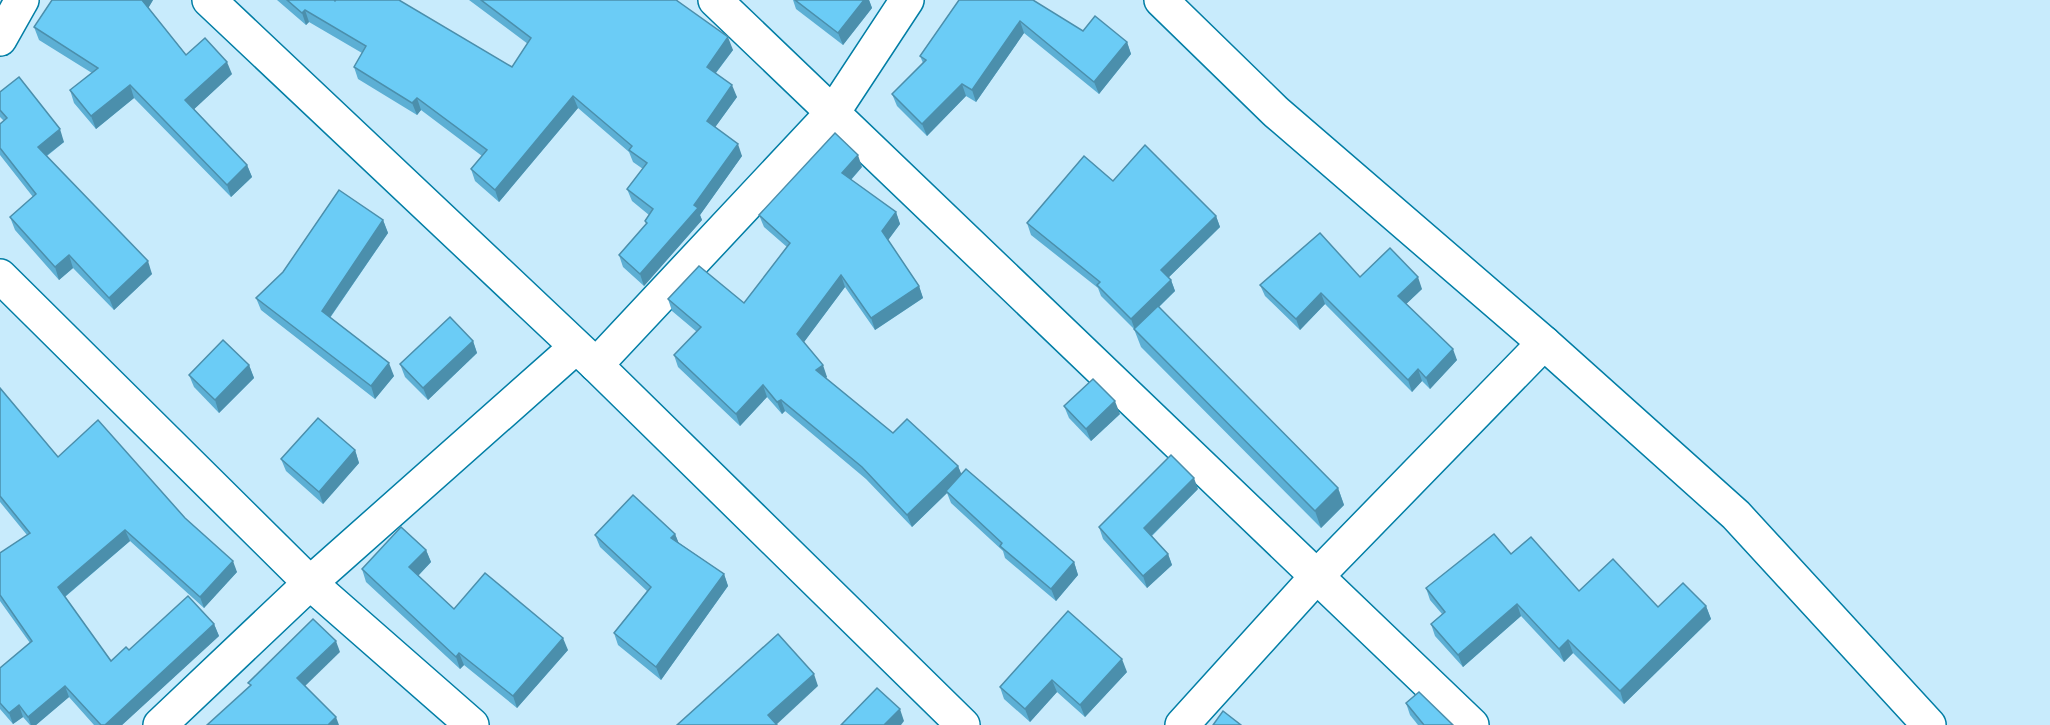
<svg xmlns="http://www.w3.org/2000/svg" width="2050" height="725" viewBox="0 0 2050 725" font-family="'Roboto Serif',serif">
<rect width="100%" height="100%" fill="#c8ebfc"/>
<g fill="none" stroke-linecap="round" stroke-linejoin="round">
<g stroke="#027ea5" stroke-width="36">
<g id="minor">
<path d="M209 0 596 365 963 725"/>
<path d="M715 0 1472 725"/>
<path d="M1161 0 1276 112 1544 343 1736 515 1929 725"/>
<path d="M0 39 22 0"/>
<path d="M0 276 310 583 472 725"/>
<path d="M596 365 834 111 907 0"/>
<path d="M160 725 310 583 576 347"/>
<path d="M1182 725 1318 575 1544 343"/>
</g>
</g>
<use href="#minor" stroke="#fff" stroke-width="33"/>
</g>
<g fill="#5cafd4">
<path d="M153 0 148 8 186 55 232 74 194 109 247 165 252 177 231 197 134 98 96 129 74 103 70 90 92 73 39 40 34 27Z"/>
<path d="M277 0H334L335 1 512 67 528 44 469 0H677L733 50 716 73 737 97 715 127 742 156 700 215 702 220 644 286 623 267 619 255 646 224 645 221 649 215 632 201 627 189 643 169 633 162 629 152 578 108 499 202 475 181 471 169 482 156 421 110 417 115 358 79 354 67 362 53 309 22 306 25Z"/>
<path d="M793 0H869L872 8 843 45 796 9Z"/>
<path d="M959 0 1127 42 1131 54 1099 94 1024 33 976 102 966 96 927 136 897 106 892 94 923 63 920 56Z"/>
<path d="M0 92 64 142 47 156 152 274 114 310 73 268 59 280 15 230 10 217 33 197 0 155V124L4 121 0 117Z"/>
<path d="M862 167 851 180 896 212 900 224 888 240 919 286 923 298 875 330 845 287 804 342 827 377 826 378 893 433 958 466 961 474 1074 562 1078 575 1056 601 1005 558 1003 551 951 503 947 493 912 527 866 479 785 411 782 414 767 397 740 426 678 367 674 355 697 332 672 311 668 299 744 303 787 247 764 227 759 215Z"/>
<path d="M1113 181 1216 216 1220 227 1168 278 1171 280 1175 291 1159 307 1338 488 1344 505 1321 528 1141 347 1134 329 1101 296 1098 288 1031 235 1027 223Z"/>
<path d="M383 220 388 233 330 318 394 376 375 399 261 310 256 298Z"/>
<path d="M1360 277 1422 289 1406 304 1457 360 1430 389 1422 381 1412 392 1325 304 1300 330 1265 296 1260 285Z"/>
<path d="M473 341 477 353 428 400 405 377 400 364Z"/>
<path d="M249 365 254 378 219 413 194 387 189 375Z"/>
<path d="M0 388 58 457 185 518 237 572 204 608 130 541 65 597 111 661 129 650 214 624 219 636 122 725H94L69 697 36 725H30L23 717 13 724 0 709V668L30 643 0 601V553L27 535 0 502Z"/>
<path d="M1064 406 1120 414 1091 441 1069 418Z"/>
<path d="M355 450 359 463 323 504 286 471 281 459Z"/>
<path d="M1198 489 1152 536 1168 554 1172 565 1147 588 1103 539 1099 527Z"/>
<path d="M675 534 678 542 724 574 728 586 661 680 618 645 614 633 647 591 600 547 595 535Z"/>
<path d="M426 550 431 562 418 576 454 609 568 650 517 708 464 665 460 669 366 582 362 569Z"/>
<path d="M1511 554 1579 591 1658 607 1706 606 1711 619 1624 704 1573 653 1564 662 1521 616 1463 667 1435 636 1431 624 1442 614 1430 600 1426 588Z"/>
<path d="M1127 672 1085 717 1057 692 1030 722 1004 699 1000 687Z"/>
<path d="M1406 703 1453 725H1418L1410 715Z"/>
</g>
<g fill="#4b8fac">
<path d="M142 0H153L146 12Z"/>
<path d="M864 0H869L872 8 843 45 838 33Z"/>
<path d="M305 10 309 22 306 25 302 13Z"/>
<path d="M1020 21 1024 33 976 102 972 90Z"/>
<path d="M728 37 733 50 711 79 707 67Z"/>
<path d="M1127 42 1131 54 1099 94 1094 82Z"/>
<path d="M227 62 232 74 190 113 185 100Z"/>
<path d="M962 84 966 96 927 136 922 124Z"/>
<path d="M130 85 134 98 96 129 91 116Z"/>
<path d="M732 85 737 97 711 133 707 121Z"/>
<path d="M573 96 578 108 499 202 495 190Z"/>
<path d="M417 98 421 110 417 115 412 103Z"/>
<path d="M60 129 64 142 42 159 38 147Z"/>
<path d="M738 144 742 156 700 215 702 220 644 286 640 274 694 205Z"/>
<path d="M858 155 862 167 846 185 842 173Z"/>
<path d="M247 165 252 177 231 197 227 185Z"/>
<path d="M896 212 900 224 886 243 882 231Z"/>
<path d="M1216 216 1220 227 1165 281 1161 270Z"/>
<path d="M383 220 388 233 326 323 322 311Z"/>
<path d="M69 255 73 268 59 280 55 267Z"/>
<path d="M148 261 152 274 114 310 109 298Z"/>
<path d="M841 275 845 287 801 346 797 334Z"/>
<path d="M1418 277 1422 289 1402 308 1398 296Z"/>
<path d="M1171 280 1175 291 1135 330 1131 319Z"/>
<path d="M919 286 923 298 875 330 871 318Z"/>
<path d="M1321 293 1325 304 1300 330 1296 319Z"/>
<path d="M473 341 477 353 428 400 423 388Z"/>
<path d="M1453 349 1457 360 1430 389 1426 378Z"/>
<path d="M389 363 394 376 375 399 371 386Z"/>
<path d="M249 365 254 378 219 413 215 400Z"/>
<path d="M823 365 827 377 821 382 816 370Z"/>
<path d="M1418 369 1422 381 1412 392 1408 380Z"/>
<path d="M763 385 767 397 740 426 736 414Z"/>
<path d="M781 400 785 411 782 414 777 402Z"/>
<path d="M1115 401 1120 414 1091 441 1086 429Z"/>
<path d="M355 450 359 463 323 504 319 492Z"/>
<path d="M958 466 963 478 946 491 947 493 912 527 907 515Z"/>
<path d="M1194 478 1198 489 1148 539 1144 528Z"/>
<path d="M1338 488 1344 505 1321 528 1315 511Z"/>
<path d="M125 530 130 541 62 599 58 587Z"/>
<path d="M675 534 680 546 671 538Z"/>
<path d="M426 550 431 562 414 580 409 567Z"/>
<path d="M1168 554 1172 565 1147 588 1143 576Z"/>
<path d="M233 561 237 572 204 608 200 597Z"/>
<path d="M1074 562 1078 575 1056 601 1051 589Z"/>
<path d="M724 574 728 586 661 680 656 667Z"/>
<path d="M1517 604 1521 616 1463 667 1458 655Z"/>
<path d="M1706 606 1711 619 1624 704 1620 691Z"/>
<path d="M214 624 219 636 122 725H105Z"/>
<path d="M563 638 568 650 517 708 513 696Z"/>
<path d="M1568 640 1573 653 1564 662 1559 649Z"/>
<path d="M336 641 340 652 301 690 297 678Z"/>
<path d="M459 653 464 665 460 669 456 657Z"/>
<path d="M1122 659 1127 672 1085 717 1080 705Z"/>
<path d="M814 674 818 686 776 725 768 715Z"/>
<path d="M1052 680 1057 692 1030 722 1025 709Z"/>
<path d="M65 686 69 697 36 725H31L28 717Z"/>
<path d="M19 705 23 717 13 724 9 713Z"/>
<path d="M900 709 904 721 901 725H884Z"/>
<path d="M336 717 339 725H328Z"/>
</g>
<g fill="#6bccf6" stroke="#4b8fac" stroke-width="1.5">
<path d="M52 0H142L186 55 205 38 227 62 185 100 247 165 227 185 130 85 91 116 70 90 98 68 34 27Z"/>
<path d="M287 0H334L335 1 336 0H399L512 67 531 38 481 0H676L728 37 707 67 732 85 707 121 738 144 694 205 698 208 640 274 619 255 647 223 645 221 653 209 627 189 647 163 629 150 632 146 573 96 495 190 471 169 487 150 417 98 412 103 354 67 366 46 305 10 302 13Z"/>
<path d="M795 0H864L838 33Z"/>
<path d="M959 0H1033L1083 31 1095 16 1127 42 1094 82 1020 21 972 90 962 84 922 124 892 94 926 60 920 56Z"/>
<path d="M19 77 60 129 38 147 148 261 109 298 69 255 55 267 10 217 36 194 0 148V124L7 118 0 110V92Z"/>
<path d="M835 133 858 155 842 173 896 212 882 231 919 286 871 318 841 275 797 334 823 365 816 370 893 433 907 419 958 466 907 515 862 467 781 400 777 402 763 385 736 414 674 355 701 327 668 299 699 266 744 303 790 243 759 215Z"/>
<path d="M1145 145 1216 216 1161 270 1171 280 1131 319 1097 285 1100 282 1027 223 1084 156 1113 181Z"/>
<path d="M339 190 383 220 322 311 389 363 371 386 256 298 283 272Z"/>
<path d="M1320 233 1360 277 1390 248 1418 277 1398 296 1453 349 1426 378 1418 369 1408 380 1321 293 1296 319 1260 285Z"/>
<path d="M1158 306 1338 488 1315 511 1134 329Z"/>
<path d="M450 317 473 341 423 388 400 364Z"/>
<path d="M223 340 249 365 215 400 189 375Z"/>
<path d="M1093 379 1115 401 1086 429 1064 406Z"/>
<path d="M0 388 58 457 98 420 185 518 233 561 200 597 125 530 58 587 111 661 126 647 129 650 188 596 214 624 105 725H101L65 686 28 717 19 705 9 713 0 703V668L32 641 0 595V553L30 533 0 496Z"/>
<path d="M318 418 355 450 319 492 281 459Z"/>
<path d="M1171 455 1194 478 1144 528 1168 554 1143 576 1099 527Z"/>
<path d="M966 469 1074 562 1051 589 1000 546 1002 543 946 491Z"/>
<path d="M633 495 675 534 671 538 724 574 656 667 614 633 651 587 595 535Z"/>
<path d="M401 527 426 550 409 567 454 609 485 573 563 638 513 696 459 653 456 657 362 569Z"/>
<path d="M1494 534 1511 554 1531 537 1579 591 1613 559 1658 607 1683 583 1706 606 1620 691 1568 640 1559 649 1517 604 1458 655 1431 624 1445 612 1426 588Z"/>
<path d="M1068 611 1122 659 1080 705 1052 680 1025 709 1000 687Z"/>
<path d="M313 619 336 641 297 678 336 717 328 725H207L251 685 248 683Z"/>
<path d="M778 634 814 674 768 715 777 725H677Z"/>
<path d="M877 688 900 709 884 725H841Z"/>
<path d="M1419 692 1453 725H1424L1406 703Z"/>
<path d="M1223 711 1241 725H1213Z"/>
</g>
</svg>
